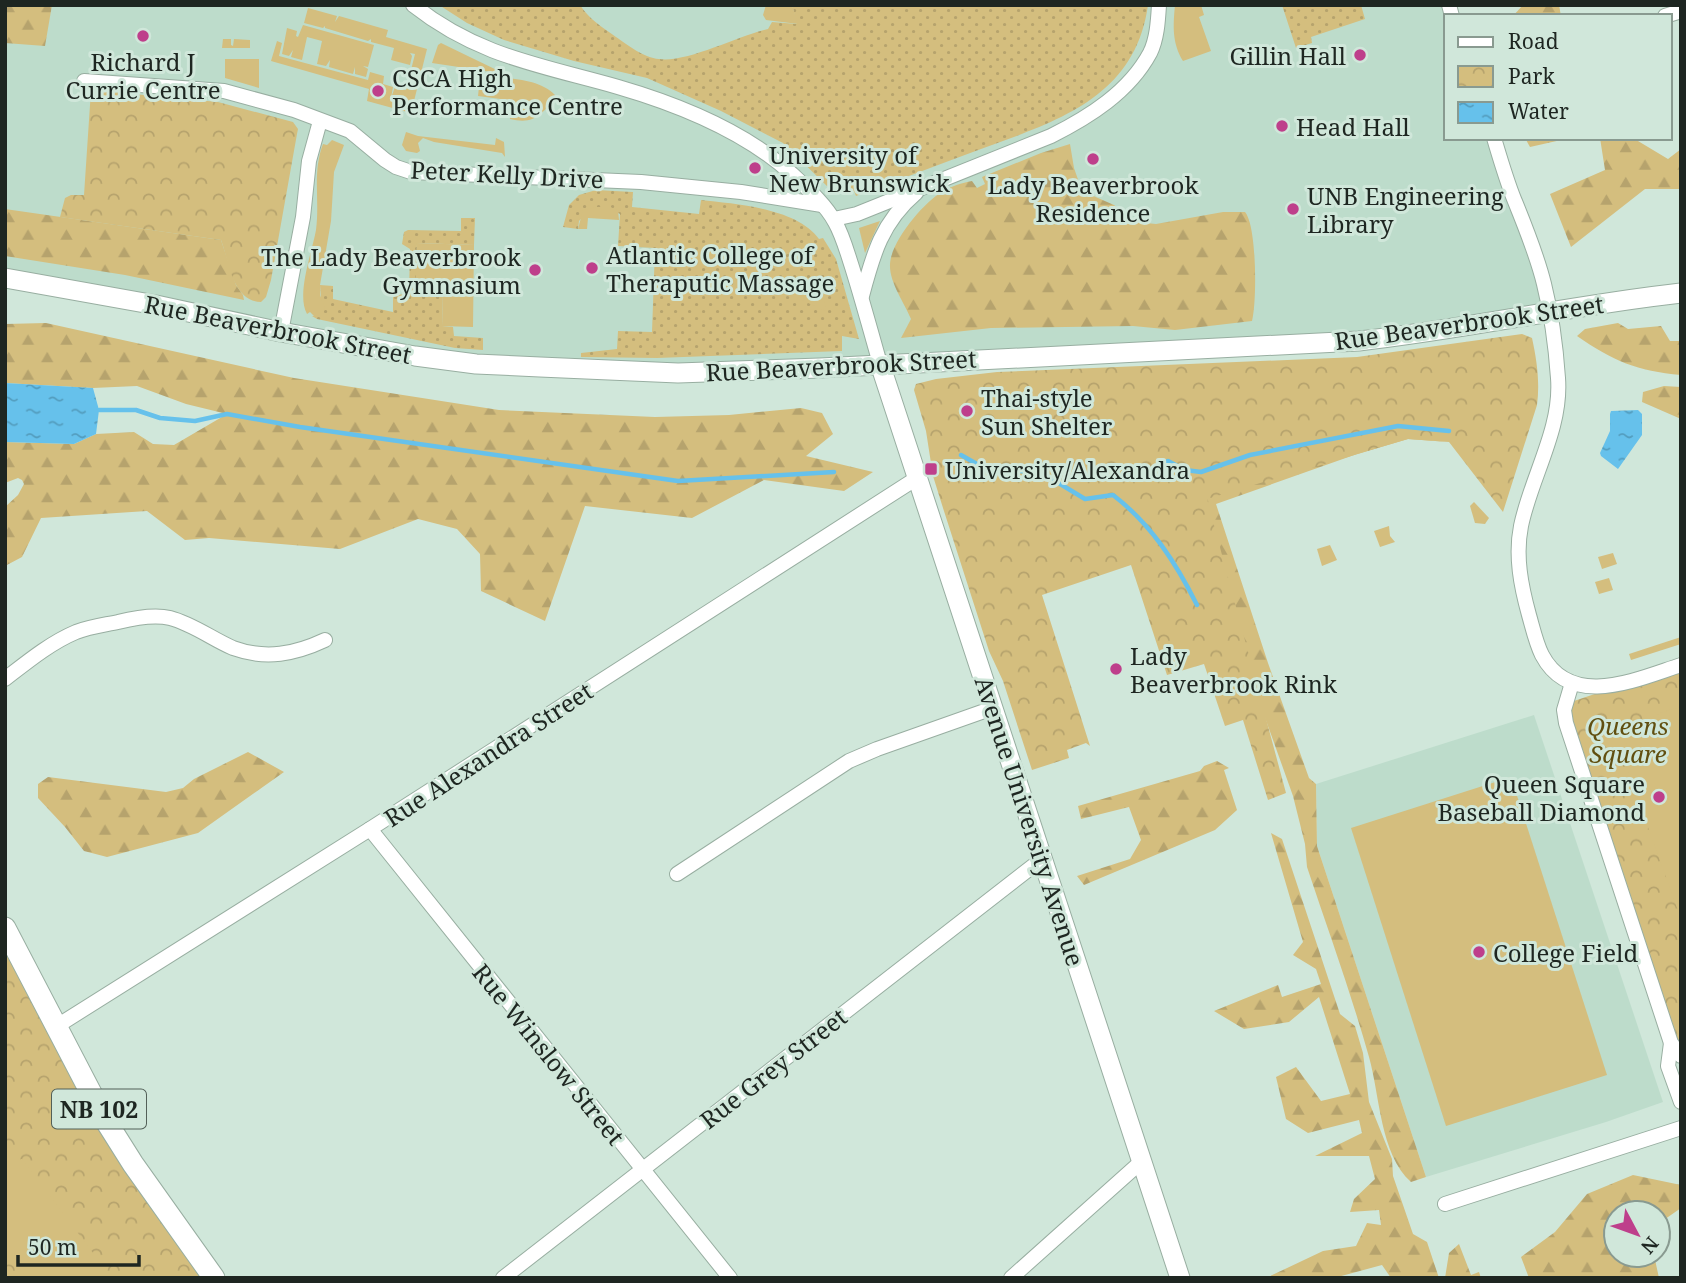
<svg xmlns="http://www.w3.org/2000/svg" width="1686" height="1283" viewBox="0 0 1686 1283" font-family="'Noto Serif',serif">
<defs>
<pattern id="grass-dots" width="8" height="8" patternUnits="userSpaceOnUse" patternTransform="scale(1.75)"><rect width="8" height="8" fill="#d4be7e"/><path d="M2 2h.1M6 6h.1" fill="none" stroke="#b6a36d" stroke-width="1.8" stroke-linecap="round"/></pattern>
<pattern id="forest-firs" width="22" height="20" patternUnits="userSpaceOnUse" patternTransform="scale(1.75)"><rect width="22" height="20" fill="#d4be7e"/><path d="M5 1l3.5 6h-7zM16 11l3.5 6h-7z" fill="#b6a36d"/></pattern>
<pattern id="park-crowns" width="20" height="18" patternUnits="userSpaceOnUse" patternTransform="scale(1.75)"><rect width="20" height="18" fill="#d4be7e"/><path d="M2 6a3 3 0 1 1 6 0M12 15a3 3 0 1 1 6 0" fill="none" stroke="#b6a36d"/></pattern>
<pattern id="water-ripples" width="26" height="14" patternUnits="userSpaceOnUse" patternTransform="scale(1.75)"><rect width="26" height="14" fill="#66c1eb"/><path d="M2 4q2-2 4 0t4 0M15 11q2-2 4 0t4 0" fill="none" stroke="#539dbe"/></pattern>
</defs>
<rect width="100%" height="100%" fill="#d0e7da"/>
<g fill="#bddccb">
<path d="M5 5H1449L1446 16V138H1494L1548 311 1417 334 820 368 476 364 5 278Z"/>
<path d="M1534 715 1663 1102 1606 1122 1426 1177 1317 846 1316 784Z"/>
</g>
<g fill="url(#grass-dots)">
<path d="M439 5H580C589 19 602 27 616 37 628 45 644 58 659 59 687 63 737 36 768 29L772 22 797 24 792 5H1148C1135 98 1057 121 981 149 940 164 898 180 856 196L854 191 838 193 830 189 783 143 721 111 647 78 574 61 504 40 467 23Z"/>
<path d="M1282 5H1361L1365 19 1311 37 1312 43 1296 48Z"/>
<path d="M596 190 633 192 632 207 699 214 701 200C736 204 797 208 819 239L823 238 836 259 859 339 842 336V351L657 358 581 357V353L617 349 618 331 652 332 655 248 618 246 620 214C603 203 592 206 579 221L578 229 563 227 569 205 579 195Z"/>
<path d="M461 218H475L474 245 417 243 416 292 443 293 442 326 453 327 454 336 483 338V350L455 348 317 319 312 316 322 315 320 285 333 286V299L393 312V295L409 294 410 249 402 244 404 232 408 230 461 231Z"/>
</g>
<g fill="url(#forest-firs)">
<path d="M5 5H52L45 46 5 43Z"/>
<path d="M1523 5H1559L1561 16H1513Z"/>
<path d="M1525 138H1570L1530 147Z"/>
<path d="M1600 138H1638V141L1668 159 1681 149V189H1645L1571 247 1550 194 1605 170Z"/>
<path d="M1070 144 1074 168 1082 191 1114 205 1136 222 1156 224 1223 212H1245C1257 226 1257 302 1252 321L1175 330 1133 326 991 328 901 338 911 319C904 302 889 282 890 264 891 241 924 202 942 192 951 186 962 183 972 181L977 188 985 184 982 177 1041 153Z"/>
<path d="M5 209 221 240 236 285 243 295 244 300 125 275 5 256Z"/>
<path d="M46 323 294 378 499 410 655 417 729 415 801 408 822 413 833 434 806 456 873 472 844 491 764 480 692 518 585 506 545 621 481 591 480 554 457 529 418 519 340 549 209 538 185 540 147 511 41 518 22 557 5 566V507L18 495 24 484 22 480 18 478 5 483V442L74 444 96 434 134 432 153 444 174 445 227 414 186 404 137 386 93 388 5 383V324Z"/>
<path d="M1618 323 1628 329 1661 326 1670 341H1681V375C1637 371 1613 361 1577 336L1585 329Z"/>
<path d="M1664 386 1681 387V419L1642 402 1643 392Z"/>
<path d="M1235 419 1449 442 1408 439 1357 454 1216 504 1268 663 1309 778 1316 784 1317 846 1426 1177 1411 1182C1380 1154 1380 1096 1369 1057 1351 993 1328 930 1307 867L1305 844 1293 796 1238 642 1115 439Z"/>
<path d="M248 752 284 772 198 833 107 857 84 851 65 827 38 798V784L48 777 166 792 183 788 194 779Z"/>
<path d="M1217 761 1229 768 1224 770 1237 810 1215 830 1084 885 1077 876 1130 859 1141 840 1129 807 1081 819 1078 806 1200 771 1204 766Z"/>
<path d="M1271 833 1282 839 1340 1014 1355 1026 1363 1053 1369 1102 1392 1159 1393 1176 1413 1234 1427 1242 1439 1278H1391L1382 1265 1334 1278H1266L1323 1251 1356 1246 1367 1223 1381 1225 1379 1210 1350 1212 1354 1199 1375 1179 1369 1156H1315L1362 1133 1359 1120 1308 1133 1286 1119 1276 1077 1296 1067 1321 1101 1350 1094 1319 997 1289 1022 1244 1029 1214 1011 1278 985 1282 997 1321 984 1316 969 1293 955 1303 942Z"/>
<path d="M1633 1175 1681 1185V1208L1658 1224V1213H1616V1255H1654L1659 1278H1529L1521 1257 1555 1232 1587 1194Z"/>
<path d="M1459 1244 1471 1275 1479 1272 1481 1278H1445L1449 1253Z"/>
</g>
<g fill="url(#park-crowns)">
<path d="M91 90 218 102 293 122 298 129 297 134 271 280 266 297 261 302C232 301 229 261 221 240L60 217 65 198 71 195H84Z"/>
<path d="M1522 334 1532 338C1537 361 1540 382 1537 405L1503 512 1449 442 1408 439 1207 499 1286 793 1268 800 1243 720 1225 726 1204 664 1167 675 1131 565 1042 595 1090 746 1086 743 1067 750 1069 758 1032 770 1003 681 989 651 943 508 933 476 926 431 914 390 916 384 936 379 997 372 1357 357Z"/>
<path d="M1681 665V1056L1565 704Z"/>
<path d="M5 929 57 1026 214 1278H5Z"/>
</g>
<g fill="#d4be7e">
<path d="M766 5H792L798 24 766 20 763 15Z"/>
<path d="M1175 5H1201L1204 15 1199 17 1211 51 1183 61C1172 43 1173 26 1175 5Z"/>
<path d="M308 8 337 16 335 22 339 16 388 30 386 37 427 49 411 113 367 101 369 89 271 61 277 41 282 43 279 56 368 80 370 72 384 76 383 84 393 87 391 98 395 87 406 90 415 54 410 53 412 56 410 65 391 60 394 48 371 42V39L368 41 325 28V26L323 28 304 23Z"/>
<path d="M303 25 374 45 368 67 363 66 368 69 366 77 355 74V67L353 74 329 67 330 60 326 66 317 64 322 41 307 37 302 60 291 57 293 50 289 56 282 54 287 28 297 31 296 36 298 37Z"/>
<path d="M223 39H231V45L233 46 234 39 250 40V48H222Z"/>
<path d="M441 43 505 74 432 63 438 45Z"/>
<path d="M225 59H259V88L225 78Z"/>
<path d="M480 77C504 78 540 77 557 97 541 114 535 125 510 119L508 100 478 96Z"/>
<path d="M406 132 418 136 495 145 496 138 504 142 505 157 502 153 434 142 423 138 418 143 420 151 417 153 406 151 402 145Z"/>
<path d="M332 140 344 145 334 172 331 221 320 285V295L325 308 322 316H314L310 312 307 314C296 295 312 252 316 230 320 200 312 173 323 144L327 145Z"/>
<path d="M596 207H610L618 210 619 220 588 218 587 229H578L583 210Z"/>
<path d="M880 221 865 253 859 228Z"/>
<path d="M417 243 474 245 473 327 442 326 443 293 415 292Z"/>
<path d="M811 277 816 278 824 295 826 311 793 296 788 291Z"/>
<path d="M1474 502 1489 518 1485 524 1475 523 1470 506Z"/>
<path d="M1389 526 1390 536 1395 542 1380 547 1374 531Z"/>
<path d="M1330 545 1337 560 1322 566 1317 549Z"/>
<path d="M1613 553 1617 564 1602 569 1598 557Z"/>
<path d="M1609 578 1613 590 1599 594 1595 582Z"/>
<path d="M1681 637V644L1631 660 1629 654Z"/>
<path d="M1681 707V909L1677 908 1625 763 1627 761 1626 743C1642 721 1654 713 1681 707Z"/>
<path d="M1511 777 1607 1075 1446 1126 1351 828Z"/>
<path d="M21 1159H22L112 1278H27L5 1249V1171Z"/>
</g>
<g fill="url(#water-ripples)">
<path d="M5 383 93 388 99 410 96 434 74 444 5 442Z"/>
<path d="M1638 410 1642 414V435L1618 469 1601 456 1600 453 1610 431V414L1611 411Z"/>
</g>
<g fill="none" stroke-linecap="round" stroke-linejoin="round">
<g stroke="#66c1eb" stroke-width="4.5">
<path d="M99 410H136L160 418 195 421 227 414 300 427 678 481 834 472"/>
<path d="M961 455 984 468 1042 473 1085 499 1113 495C1151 524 1176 563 1197 605"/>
<path d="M1134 479 1168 461 1185 470 1201 472 1250 455 1398 426 1449 431"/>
</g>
<g stroke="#98aea1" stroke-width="16">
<g id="street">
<path d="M413 5C479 57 541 65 618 87 680 105 745 131 793 175 808 189 825 204 835 222 843 236 847 252 852 267 862 299 871 332 880 364"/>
<path d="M1449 5 1452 16"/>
<path d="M1665 16 1681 11"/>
<path d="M84 81 224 91 294 110 350 131 385 160 396 167 411 172 641 182 741 192 822 205"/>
<path d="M1494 138C1500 158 1506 179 1514 199 1525 226 1537 255 1544 284 1551 312 1556 349 1558 378 1562 429 1531 477 1521 526 1515 556 1521 586 1529 615 1533 629 1536 643 1542 655 1571 710 1637 679 1681 665"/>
<path d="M834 219 857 214 1051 136C1089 117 1129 92 1150 53 1157 39 1158 21 1159 5"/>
<path d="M862 296C873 254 882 222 916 193"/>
<path d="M281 332 303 217 309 161 320 121"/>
<path d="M5 679C27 662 50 643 76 632 89 627 104 625 118 622 134 618 154 614 170 618 193 624 212 639 233 648 266 660 295 654 325 640"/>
<path d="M1572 683 1564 710 1566 723 1671 1043 1681 1056"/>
<path d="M370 829 730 1278"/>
<path d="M677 874 849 761 877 749 993 708"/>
<path d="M57 1026 370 829 917 478"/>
<path d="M1671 1043 1668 1066 1681 1102"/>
<path d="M1445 1204 1681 1128"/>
<path d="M503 1278 1042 859"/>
<path d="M1011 1278 1142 1161"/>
</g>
</g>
<g stroke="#98aea1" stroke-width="21">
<g id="secondary">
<path d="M5 278 156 305 281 332 415 356 476 364 540 367 678 373 820 368 1359 341C1467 329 1573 305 1681 293"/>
<path d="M880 364 1180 1278"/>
</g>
</g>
<g stroke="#98aea1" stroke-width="23">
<path id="primary" d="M5 928 104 1118 133 1164 214 1278"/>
</g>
<use href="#street" stroke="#fff" stroke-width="14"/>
<use href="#secondary" stroke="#fff" stroke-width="19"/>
<use href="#primary" stroke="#fff" stroke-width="21"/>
</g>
<g fill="#be3f8b" stroke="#d0e7da" stroke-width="2.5">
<circle cx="143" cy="36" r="7"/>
<circle cx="1360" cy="55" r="7"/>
<circle cx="378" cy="91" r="7"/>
<circle cx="1282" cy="126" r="7"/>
<circle cx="1093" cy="159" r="7"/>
<circle cx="755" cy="168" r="7"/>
<circle cx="1293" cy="209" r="7"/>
<circle cx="592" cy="268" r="7"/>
<circle cx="535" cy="270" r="7"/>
<circle cx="967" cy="411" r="7"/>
<rect x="924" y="462" width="14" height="14" rx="3.5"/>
<circle cx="1116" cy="669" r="7"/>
<circle cx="1659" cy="797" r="7"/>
<circle cx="1479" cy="952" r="7"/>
</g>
<g text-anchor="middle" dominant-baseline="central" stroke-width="6" stroke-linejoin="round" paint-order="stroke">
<rect fill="#d0e7da" stroke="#536058" stroke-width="2" x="52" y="1089.5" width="94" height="39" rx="5"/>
<g font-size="23" font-weight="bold" fill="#1e2621">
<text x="99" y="1109">NB 102</text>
</g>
<g font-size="24" fill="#1e2621" stroke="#d0e7da" text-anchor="start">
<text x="1346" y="55" text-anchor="end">Gillin Hall</text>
<text x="143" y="61" text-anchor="middle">Richard J<tspan x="143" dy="28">Currie Centre</tspan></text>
<text x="392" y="77">CSCA High<tspan x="392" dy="28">Performance Centre</tspan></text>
<text x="1296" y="126">Head Hall</text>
<text x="769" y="154">University of<tspan x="769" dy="28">New Brunswick</tspan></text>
<text x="1093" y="184" text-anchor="middle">Lady Beaverbrook<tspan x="1093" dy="28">Residence</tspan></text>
<text x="1307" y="195">UNB Engineering<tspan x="1307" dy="28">Library</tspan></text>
<text x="606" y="254">Atlantic College of<tspan x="606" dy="28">Theraputic Massage</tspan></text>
<text x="521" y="256" text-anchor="end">The Lady Beaverbrook<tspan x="521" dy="28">Gymnasium</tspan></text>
<text x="981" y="397">Thai-style<tspan x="981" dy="28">Sun Shelter</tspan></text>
<text x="945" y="469">University/Alexandra</text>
<text x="1130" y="655">Lady<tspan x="1130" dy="28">Beaverbrook Rink</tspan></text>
<text x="1645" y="783" text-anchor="end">Queen Square<tspan x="1645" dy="28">Baseball Diamond</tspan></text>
<text x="1493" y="952">College Field</text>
</g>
<g font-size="24" fill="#1e2621" stroke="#d0e7da">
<text transform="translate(507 174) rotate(3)">Peter Kelly Drive</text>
<text transform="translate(1469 322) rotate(-8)">Rue Beaverbrook Street</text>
<text transform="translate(278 329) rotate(11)">Rue Beaverbrook Street</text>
<text transform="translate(841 365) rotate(-3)">Rue Beaverbrook Street</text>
<text transform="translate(488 754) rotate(-33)">Rue Alexandra Street</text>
<text transform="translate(1030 821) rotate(72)">Avenue University Avenue</text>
<text transform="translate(549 1054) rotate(51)">Rue Winslow Street</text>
<text transform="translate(773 1068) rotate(-38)">Rue Grey Street</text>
</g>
<g font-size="24" font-style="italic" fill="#614f10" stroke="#d0e7da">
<text x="1628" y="725">Queens<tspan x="1628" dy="28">Square</tspan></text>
</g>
</g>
<rect width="1686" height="1283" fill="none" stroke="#1e2621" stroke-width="14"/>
<rect x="1444" y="14" width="228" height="126" fill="#d0e7da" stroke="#899a90" stroke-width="2"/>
<rect x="1458" y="37" width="35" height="10" fill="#ffffff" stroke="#899a90" stroke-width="2"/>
<text x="1508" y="49" font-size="21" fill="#1e2621">Road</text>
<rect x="1458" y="66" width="35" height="21" fill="url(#park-crowns)" stroke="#899a90" stroke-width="2"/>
<text x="1508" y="84" font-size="21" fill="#1e2621">Park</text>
<rect x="1458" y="102" width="35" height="21" fill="url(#water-ripples)" stroke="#899a90" stroke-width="2"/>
<text x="1508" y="119" font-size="21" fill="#1e2621">Water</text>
<g transform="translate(1637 1234) rotate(131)"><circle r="33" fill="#d0e7da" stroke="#899a90" stroke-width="2"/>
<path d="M0-5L12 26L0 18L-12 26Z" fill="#be3f8b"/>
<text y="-10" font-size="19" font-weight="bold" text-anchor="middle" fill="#1e2621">N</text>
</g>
<path d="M18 1255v10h121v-10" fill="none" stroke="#1e2621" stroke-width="3.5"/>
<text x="28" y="1255" font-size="21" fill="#1e2621" stroke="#d0e7da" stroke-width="5" paint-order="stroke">50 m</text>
</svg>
